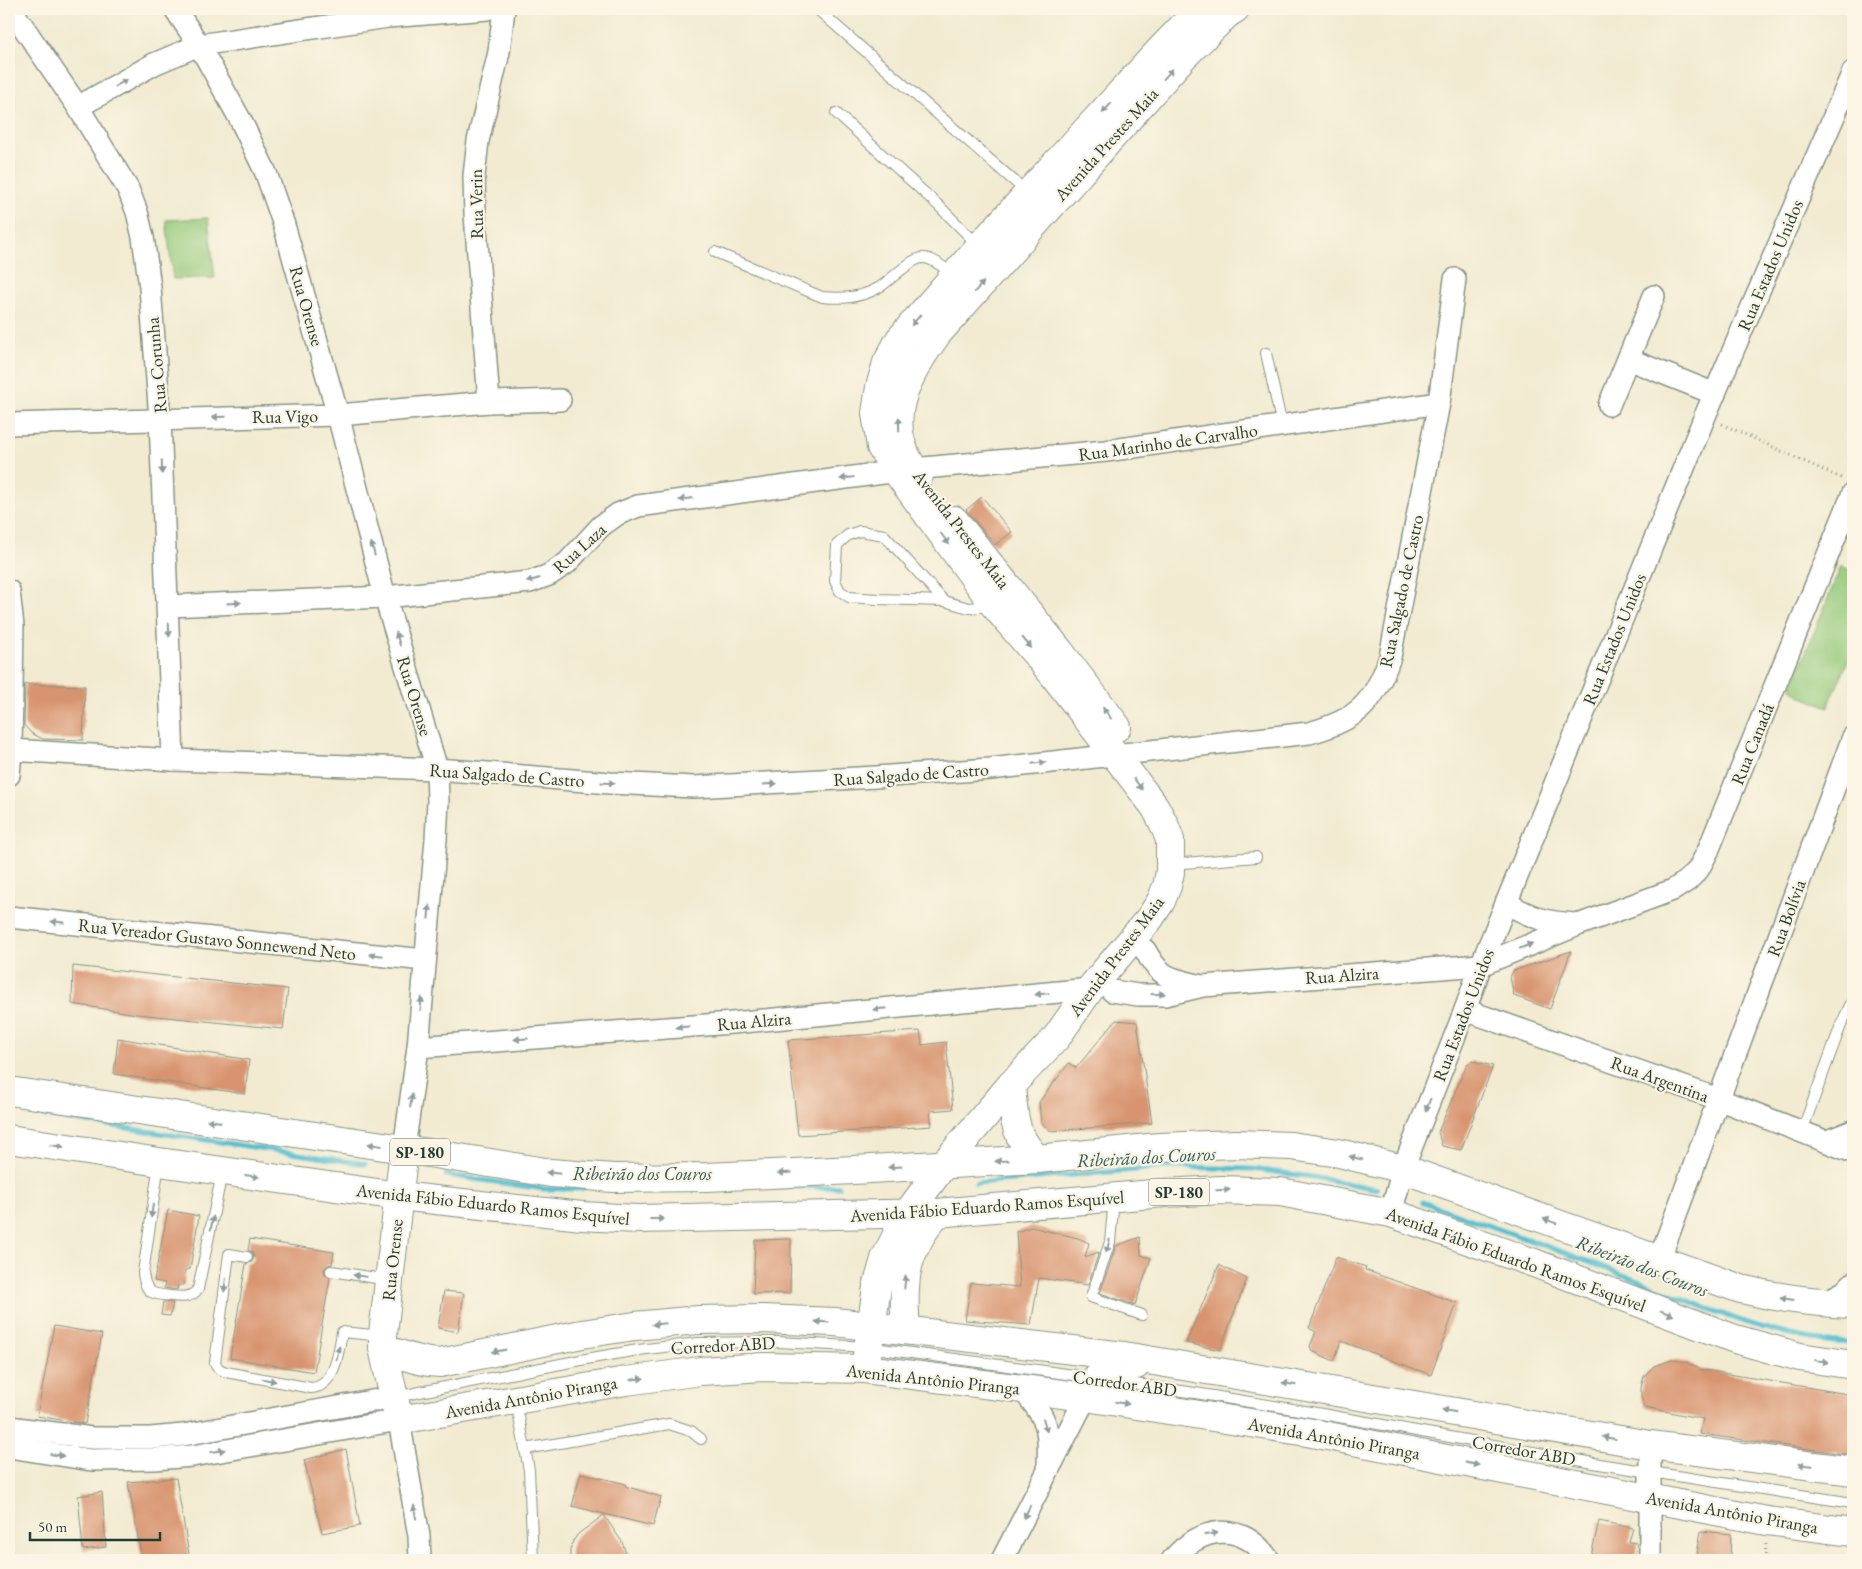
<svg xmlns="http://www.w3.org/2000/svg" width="1862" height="1569" viewBox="0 0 1862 1569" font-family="'EB Garamond',serif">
<rect width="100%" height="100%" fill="#fcf5e5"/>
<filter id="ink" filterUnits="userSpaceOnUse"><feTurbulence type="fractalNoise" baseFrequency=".02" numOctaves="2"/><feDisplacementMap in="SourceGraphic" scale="10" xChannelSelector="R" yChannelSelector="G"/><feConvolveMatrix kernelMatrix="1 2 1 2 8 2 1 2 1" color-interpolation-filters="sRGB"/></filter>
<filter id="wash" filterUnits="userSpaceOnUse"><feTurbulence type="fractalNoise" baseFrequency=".0096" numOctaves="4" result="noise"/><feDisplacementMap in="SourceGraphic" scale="20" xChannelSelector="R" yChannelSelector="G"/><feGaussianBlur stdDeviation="1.12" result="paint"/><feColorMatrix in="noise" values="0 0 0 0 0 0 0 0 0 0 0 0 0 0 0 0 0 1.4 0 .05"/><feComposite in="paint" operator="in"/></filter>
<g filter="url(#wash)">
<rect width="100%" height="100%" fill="#f2ebd2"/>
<g fill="#95ca7b" stroke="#5a8458">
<path d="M208 218 215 278 173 279 166 220Z"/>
<path d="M1841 566 1853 571V649L1828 707 1802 697 1791 689Z"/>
</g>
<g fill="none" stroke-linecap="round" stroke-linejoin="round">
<g stroke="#56c0d2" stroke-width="5">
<path d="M40 1115 365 1164"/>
<path d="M446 1175 544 1189H582"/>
<path d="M976 1183 1171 1167 1253 1169 1313 1177 1377 1189"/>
<path d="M773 1187H839"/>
<path d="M1423 1202C1491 1226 1559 1250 1626 1276 1699 1304 1773 1341 1853 1343"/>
</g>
</g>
<g id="blocks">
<g fill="#d8946f">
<path d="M982 497 1012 532 995 545 966 510Z"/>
<path d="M25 684 85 686 83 740 43 739 31 733 24 725Z"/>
<path d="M1571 951 1550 1009 1514 996 1510 977 1513 971Z"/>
<path d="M73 966 288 989 283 1029 137 1014 72 1004Z"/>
<path d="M1116 1020 1137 1022 1152 1123 1051 1131 1041 1123 1039 1102 1069 1063 1076 1068Z"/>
<path d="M920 1031 922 1045 946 1042 953 1109 930 1111 932 1126 798 1135 788 1040Z"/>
<path d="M118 1038 249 1060 245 1094 114 1074Z"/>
<path d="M1473 1061 1493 1066 1461 1150 1442 1146 1438 1132 1467 1064Z"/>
<path d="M168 1210 199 1216 190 1269 185 1270 184 1285H178L177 1290 164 1288 165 1283 154 1281Z"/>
<path d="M1031 1227 1078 1238 1089 1243 1085 1257 1099 1252 1088 1285 1039 1278 1031 1325 965 1320 971 1283 1020 1287 1016 1232Z"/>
<path d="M1140 1237 1141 1255 1151 1258 1135 1305 1100 1293 1116 1246Z"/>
<path d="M250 1239 334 1252 332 1264 328 1265 324 1269 325 1274 330 1278 314 1372 230 1358 246 1264 252 1262 254 1258 252 1252 248 1250Z"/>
<path d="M791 1239 790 1293 753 1294 755 1240Z"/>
<path d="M1336 1257 1366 1267 1365 1270 1457 1303 1431 1375 1341 1341 1334 1361 1312 1351 1310 1346 1316 1332 1309 1328Z"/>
<path d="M1219 1265 1247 1279 1220 1350 1186 1343Z"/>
<path d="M444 1291 464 1293 458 1332 438 1328Z"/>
<path d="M163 1302 173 1303 170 1316 161 1315Z"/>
<path d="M54 1326 102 1334 85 1424 37 1416Z"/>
<path d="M1672 1360 1686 1362 1699 1369 1853 1395V1455L1700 1434 1703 1419 1645 1407 1641 1397V1388L1644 1376 1654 1366Z"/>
<path d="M346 1449 360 1526 322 1533 304 1460Z"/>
<path d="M581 1473 626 1484 625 1486 661 1497 653 1526 572 1506Z"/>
<path d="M176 1478 190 1560H142L128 1482Z"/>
<path d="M102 1492 106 1547 83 1550 78 1496Z"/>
<path d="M604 1515 622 1542 625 1550V1560H570V1550L573 1541 578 1534Z"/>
<path d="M1599 1521 1633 1528 1629 1542 1637 1543 1635 1560H1590Z"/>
<path d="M1701 1531 1731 1534 1730 1560H1696Z"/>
</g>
</g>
</g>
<g filter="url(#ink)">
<use href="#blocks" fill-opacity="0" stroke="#889483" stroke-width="1"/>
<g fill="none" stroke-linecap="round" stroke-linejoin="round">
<g stroke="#889483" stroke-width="12">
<g id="lane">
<path d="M817 9 1028 193"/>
<path d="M836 113 938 205 979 246"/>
<path d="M715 252 822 297C842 299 860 298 878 288 890 282 910 258 923 258 934 258 945 269 953 275"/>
<path d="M1266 353 1282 426"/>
<path d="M944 601 884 535 860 531 848 535 837 545 835 581 840 591 849 597 878 599 944 601 969 608 990 606"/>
<path d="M1172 864 1256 857"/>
<path d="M1802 1131 1841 1025 1853 999"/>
<path d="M159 1163 143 1273C144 1280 145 1287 151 1292 157 1295 182 1298 188 1296 193 1295 195 1293 198 1289L222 1173"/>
<path d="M1114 1199 1110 1242 1091 1297 1142 1315"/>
<path d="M247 1257 229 1254 215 1363 219 1369 226 1372 311 1388C335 1387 339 1351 342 1332L383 1336"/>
<path d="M331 1271 389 1280"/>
<path d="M395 1397 586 1359 638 1350 698 1343 778 1342 867 1347 1096 1378 1195 1393 1311 1412 1605 1465 1853 1503"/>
<path d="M516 1401 529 1470 533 1560"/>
<path d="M525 1449 669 1424 691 1431 701 1439"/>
</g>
</g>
<g stroke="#889483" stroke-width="24">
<g id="street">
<path d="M11 9 78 107 128 189 137 212 143 237 150 287 160 419 173 760"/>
<path d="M175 9 199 45 241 121 266 173 284 225 338 415 385 597 437 769 438 801 436 839 418 1047 404 1149"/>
<path d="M78 107 154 64 199 45 388 17 488 9"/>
<path d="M1628 359 1715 394"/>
<path d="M489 402 475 214 474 176 478 141 499 52 504 9"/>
<path d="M1609 405 1654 296"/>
<path d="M9 424 338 415 489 402 560 400"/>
<path d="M9 591 13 626 11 750 9 775"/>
<path d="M168 606 385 597 530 582 549 575 567 563 601 526 618 514 638 506 913 469 1106 451 1439 403"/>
<path d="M11 750 173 760 437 769 610 783 694 787 876 777 990 769 1309 733C1357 720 1374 704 1390 657L1439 403 1455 279"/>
<path d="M1506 903C1533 918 1544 922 1575 924"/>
<path d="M9 917 425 960"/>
<path d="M1145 950C1160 978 1169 978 1198 985"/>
<path d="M1112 991 1138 995H1165L1203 986 1481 965 1578 925 1673 890 1687 881 1698 870 1708 851 1853 493"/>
<path d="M1465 1010 1718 1099 1853 1152"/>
<path d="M418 1047 732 1023 1090 989"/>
<path d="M1827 1141 1853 1131"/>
<path d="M1391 1213 1403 1169 1465 1010 1481 965 1705 416 1853 72"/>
<path d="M1659 1260 1853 737"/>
<path d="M1823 1303 1844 1292 1853 1283"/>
<path d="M1022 1389C1047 1419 1050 1426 1048 1465"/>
<path d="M9 1427 92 1438H151L183 1435 394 1397"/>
<path d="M9 1447 91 1460 155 1459 192 1456 399 1420 419 1536 420 1560"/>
<path d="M1002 1560 1086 1397"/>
<path d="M1172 1560C1201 1526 1242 1520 1269 1560"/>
<path d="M1650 1560V1445"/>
</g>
</g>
<g stroke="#889483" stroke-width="30">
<g id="secondary">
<path d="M404 1149 383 1334V1348L399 1420 626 1381 701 1371 763 1367 865 1369 1086 1397 1307 1432 1767 1521 1853 1532"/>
<path d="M383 1348C402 1355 419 1362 440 1363L582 1334 635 1326 698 1320 763 1319 835 1322 1124 1356 1650 1445 1853 1471"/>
<path d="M1086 1397C1099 1370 1105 1364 1136 1365"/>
</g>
</g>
<g stroke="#889483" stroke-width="30">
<g id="primary">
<path d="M919 476C878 425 905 378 938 333L1184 56 1227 14 1235 9"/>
<path d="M954 520 1061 653 1117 727"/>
<path d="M1011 1085C1014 1117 1013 1134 1037 1159"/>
<path d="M9 1091 404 1149 551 1173 613 1178 707 1177 854 1170 1037 1159 1159 1147 1235 1144 1291 1146 1339 1153 1403 1169 1741 1289C1778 1298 1815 1303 1853 1304"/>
<path d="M9 1139 159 1162 399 1196 582 1216 637 1219 937 1213 1164 1193 1222 1190 1280 1192 1391 1213 1534 1263 1735 1339 1800 1357 1853 1365"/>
<path d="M906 1330C902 1280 904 1253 937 1213"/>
<path d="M865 1369 877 1287 885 1259 907 1214 944 1164 1011 1085 1056 1038 1090 989 1150 918 1161 901 1167 886 1170 872V840L1164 824 1155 807 1053 674 995 606 896 471 881 447 876 413 880 387 887 363 900 339 979 247 1162 48 1200 9"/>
</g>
</g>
<g stroke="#889483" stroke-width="3" stroke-dasharray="1 4" stroke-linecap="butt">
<path d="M1722 424 1841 478"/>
<path d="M1765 1560 1766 1542"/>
</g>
<use href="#lane" stroke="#fff" stroke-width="10"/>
<use href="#street" stroke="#fff" stroke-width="21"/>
<use href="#secondary" stroke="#fff" stroke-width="28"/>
<use href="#primary" stroke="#fff" stroke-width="28"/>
</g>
<defs><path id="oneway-solid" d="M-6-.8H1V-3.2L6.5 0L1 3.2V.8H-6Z" transform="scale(1.25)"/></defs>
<g fill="#8f9e9a">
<use href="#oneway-solid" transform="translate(1168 74) rotate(-48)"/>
<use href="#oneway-solid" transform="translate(121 83) rotate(-30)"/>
<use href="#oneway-solid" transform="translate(1107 108) rotate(132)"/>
<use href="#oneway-solid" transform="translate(979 287) rotate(-48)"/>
<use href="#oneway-solid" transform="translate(916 320) rotate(131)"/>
<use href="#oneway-solid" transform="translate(219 417) rotate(179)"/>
<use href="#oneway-solid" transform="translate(899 424) rotate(-92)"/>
<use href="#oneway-solid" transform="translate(162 467) rotate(88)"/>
<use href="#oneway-solid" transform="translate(847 478) rotate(172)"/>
<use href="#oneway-solid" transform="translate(686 499) rotate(172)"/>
<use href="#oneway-solid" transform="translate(945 539) rotate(53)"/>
<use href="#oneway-solid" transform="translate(373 549) rotate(-105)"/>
<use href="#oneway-solid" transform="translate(533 580) rotate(165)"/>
<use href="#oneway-solid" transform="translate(234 603) rotate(-3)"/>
<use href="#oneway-solid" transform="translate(169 630) rotate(88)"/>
<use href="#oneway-solid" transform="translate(398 639) rotate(-107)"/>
<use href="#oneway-solid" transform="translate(1027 643) rotate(50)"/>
<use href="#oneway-solid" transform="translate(1107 713) rotate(-126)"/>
<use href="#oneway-solid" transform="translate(1039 763) rotate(-6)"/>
<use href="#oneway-solid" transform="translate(608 783) rotate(4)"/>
<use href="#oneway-solid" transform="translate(770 784) rotate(-3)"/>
<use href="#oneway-solid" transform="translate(1138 784) rotate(53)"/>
<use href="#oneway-solid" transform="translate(429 912) rotate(-85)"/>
<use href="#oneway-solid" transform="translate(58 922) rotate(-174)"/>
<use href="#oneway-solid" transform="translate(1526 946) rotate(-23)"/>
<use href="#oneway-solid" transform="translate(376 955) rotate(-174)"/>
<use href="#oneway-solid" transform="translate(1042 994) rotate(175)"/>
<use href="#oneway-solid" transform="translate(1158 994) rotate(-2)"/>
<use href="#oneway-solid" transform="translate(421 1004) rotate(-85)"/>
<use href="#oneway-solid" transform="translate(880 1009) rotate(175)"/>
<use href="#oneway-solid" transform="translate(683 1027) rotate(176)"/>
<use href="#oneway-solid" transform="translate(521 1039) rotate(176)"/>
<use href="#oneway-solid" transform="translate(411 1101) rotate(-83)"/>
<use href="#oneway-solid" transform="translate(1428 1105) rotate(111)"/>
<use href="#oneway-solid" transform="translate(214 1121) rotate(-172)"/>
<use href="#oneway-solid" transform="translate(375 1145) rotate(-172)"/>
<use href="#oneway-solid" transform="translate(57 1146) rotate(8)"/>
<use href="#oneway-solid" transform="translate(1356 1158) rotate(-166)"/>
<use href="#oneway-solid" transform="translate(1002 1161) rotate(177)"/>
<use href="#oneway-solid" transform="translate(895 1167) rotate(176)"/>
<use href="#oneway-solid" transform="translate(553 1173) rotate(-174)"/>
<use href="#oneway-solid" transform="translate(785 1173) rotate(177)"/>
<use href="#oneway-solid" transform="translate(252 1176) rotate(8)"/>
<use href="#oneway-solid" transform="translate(1223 1190) rotate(-1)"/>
<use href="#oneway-solid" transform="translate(152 1211) rotate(98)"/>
<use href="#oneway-solid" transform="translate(657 1219)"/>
<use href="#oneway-solid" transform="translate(1550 1221) rotate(-160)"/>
<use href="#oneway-solid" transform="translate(212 1223) rotate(-79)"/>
<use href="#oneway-solid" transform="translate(1108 1246) rotate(105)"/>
<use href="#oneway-solid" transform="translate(360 1276) rotate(-172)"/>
<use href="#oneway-solid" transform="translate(905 1282) rotate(-84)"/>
<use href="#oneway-solid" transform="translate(225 1285) rotate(97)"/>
<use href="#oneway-solid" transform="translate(1787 1299) rotate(-173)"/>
<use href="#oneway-solid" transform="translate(1667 1313) rotate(21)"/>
<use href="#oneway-solid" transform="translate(822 1322) rotate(-177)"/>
<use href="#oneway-solid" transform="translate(659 1324) rotate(175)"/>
<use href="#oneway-solid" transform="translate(499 1351) rotate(169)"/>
<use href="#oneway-solid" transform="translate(338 1353) rotate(-79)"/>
<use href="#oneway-solid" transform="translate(1822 1361) rotate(8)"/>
<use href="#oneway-solid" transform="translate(637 1379) rotate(-7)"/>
<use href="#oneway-solid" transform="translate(269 1380) rotate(10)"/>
<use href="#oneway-solid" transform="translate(1289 1384) rotate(-170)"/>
<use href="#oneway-solid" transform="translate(1122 1403) rotate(9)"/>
<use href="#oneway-solid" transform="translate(1449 1411) rotate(-170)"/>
<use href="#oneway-solid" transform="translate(1045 1425) rotate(74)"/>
<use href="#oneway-solid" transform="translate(1609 1438) rotate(-170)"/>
<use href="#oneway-solid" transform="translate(218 1451) rotate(-10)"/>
<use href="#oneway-solid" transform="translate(57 1455) rotate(8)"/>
<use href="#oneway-solid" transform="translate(1472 1464) rotate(11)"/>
<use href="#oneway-solid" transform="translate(1805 1465) rotate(-172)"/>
<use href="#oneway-solid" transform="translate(415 1512) rotate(-99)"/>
<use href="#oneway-solid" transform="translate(1027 1512) rotate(117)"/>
<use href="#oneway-solid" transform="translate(1211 1534) rotate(-10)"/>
</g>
</g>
<g text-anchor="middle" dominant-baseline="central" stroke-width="4.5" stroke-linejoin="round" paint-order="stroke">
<g fill="#fcf5e5" stroke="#617469" stroke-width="1">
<rect x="390" y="1138.5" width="60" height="27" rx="4"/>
<rect x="1149" y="1178.5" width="60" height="27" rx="4"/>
</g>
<g font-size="16" font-weight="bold" fill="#1f3d34">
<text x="420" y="1152">SP-180</text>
<text x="1179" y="1192">SP-180</text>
</g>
<g font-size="18" fill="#1f3d34" stroke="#fcf5e5">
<text transform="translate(1106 144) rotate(-48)">Avenida Prestes Maia</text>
<text transform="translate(476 204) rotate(-91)">Rua Verin</text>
<text transform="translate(1770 265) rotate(-67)">Rua Estados Unidos</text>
<text transform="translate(307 306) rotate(74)">Rua Orense</text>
<text transform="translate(156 365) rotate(-95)">Rua Corunha</text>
<text transform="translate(285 416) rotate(-1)">Rua Vigo</text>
<text transform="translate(1168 442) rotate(-8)">Rua Marinho de Carvalho</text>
<text transform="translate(962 529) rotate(52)">Avenida Prestes Maia</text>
<text transform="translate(579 548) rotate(-42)">Rua Laza</text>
<text transform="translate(1401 591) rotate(-78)">Rua Salgado de Castro</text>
<text transform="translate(1614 639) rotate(-68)">Rua Estados Unidos</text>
<text transform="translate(415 696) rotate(73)">Rua Orense</text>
<text transform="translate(1752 744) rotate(-68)">Rua Canadá</text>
<text transform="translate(911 774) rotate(-4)">Rua Salgado de Castro</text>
<text transform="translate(507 775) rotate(4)">Rua Salgado de Castro</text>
<text transform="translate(1786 918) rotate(-70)">Rua Bolívia</text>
<text transform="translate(217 939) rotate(6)">Rua Vereador Gustavo Sonnewend Neto</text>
<text transform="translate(1116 956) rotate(-53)">Avenida Prestes Maia</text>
<text transform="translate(1342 975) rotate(-4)">Rua Alzira</text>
<text transform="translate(1463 1015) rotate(-69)">Rua Estados Unidos</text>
<text transform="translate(754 1021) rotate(-5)">Rua Alzira</text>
<text transform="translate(1660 1079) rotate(20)">Rua Argentina</text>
<text transform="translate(493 1204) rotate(6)">Avenida Fábio Eduardo Ramos Esquível</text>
<text transform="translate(987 1206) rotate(-4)">Avenida Fábio Eduardo Ramos Esquível</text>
<text transform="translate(1516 1259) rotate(20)">Avenida Fábio Eduardo Ramos Esquível</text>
<text transform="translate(392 1260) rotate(-84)">Rua Orense</text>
<text transform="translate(723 1345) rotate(-3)">Corredor ABD</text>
<text transform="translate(933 1379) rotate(6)">Avenida Antônio Piranga</text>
<text transform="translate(1125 1383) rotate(8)">Corredor ABD</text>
<text transform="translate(531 1397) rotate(-10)">Avenida Antônio Piranga</text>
<text transform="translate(1334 1438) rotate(10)">Avenida Antônio Piranga</text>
<text transform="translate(1524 1450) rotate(10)">Corredor ABD</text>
<text transform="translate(1732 1512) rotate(10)">Avenida Antônio Piranga</text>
</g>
<g font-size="19" font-style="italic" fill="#2d5e5c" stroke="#fcf5e5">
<text transform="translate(1146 1157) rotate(-3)">Ribeirão dos Couros</text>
<text x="642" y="1173">Ribeirão dos Couros</text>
<text transform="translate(1642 1266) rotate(21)">Ribeirão dos Couros</text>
</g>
</g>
<rect width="1862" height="1569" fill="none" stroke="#fcf5e5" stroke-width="30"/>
<path d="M30 1532v8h130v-8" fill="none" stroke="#1f3d34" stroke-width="2.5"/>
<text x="38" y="1532" font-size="15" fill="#1f3d34" stroke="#fcf5e5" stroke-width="4" paint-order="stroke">50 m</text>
</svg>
